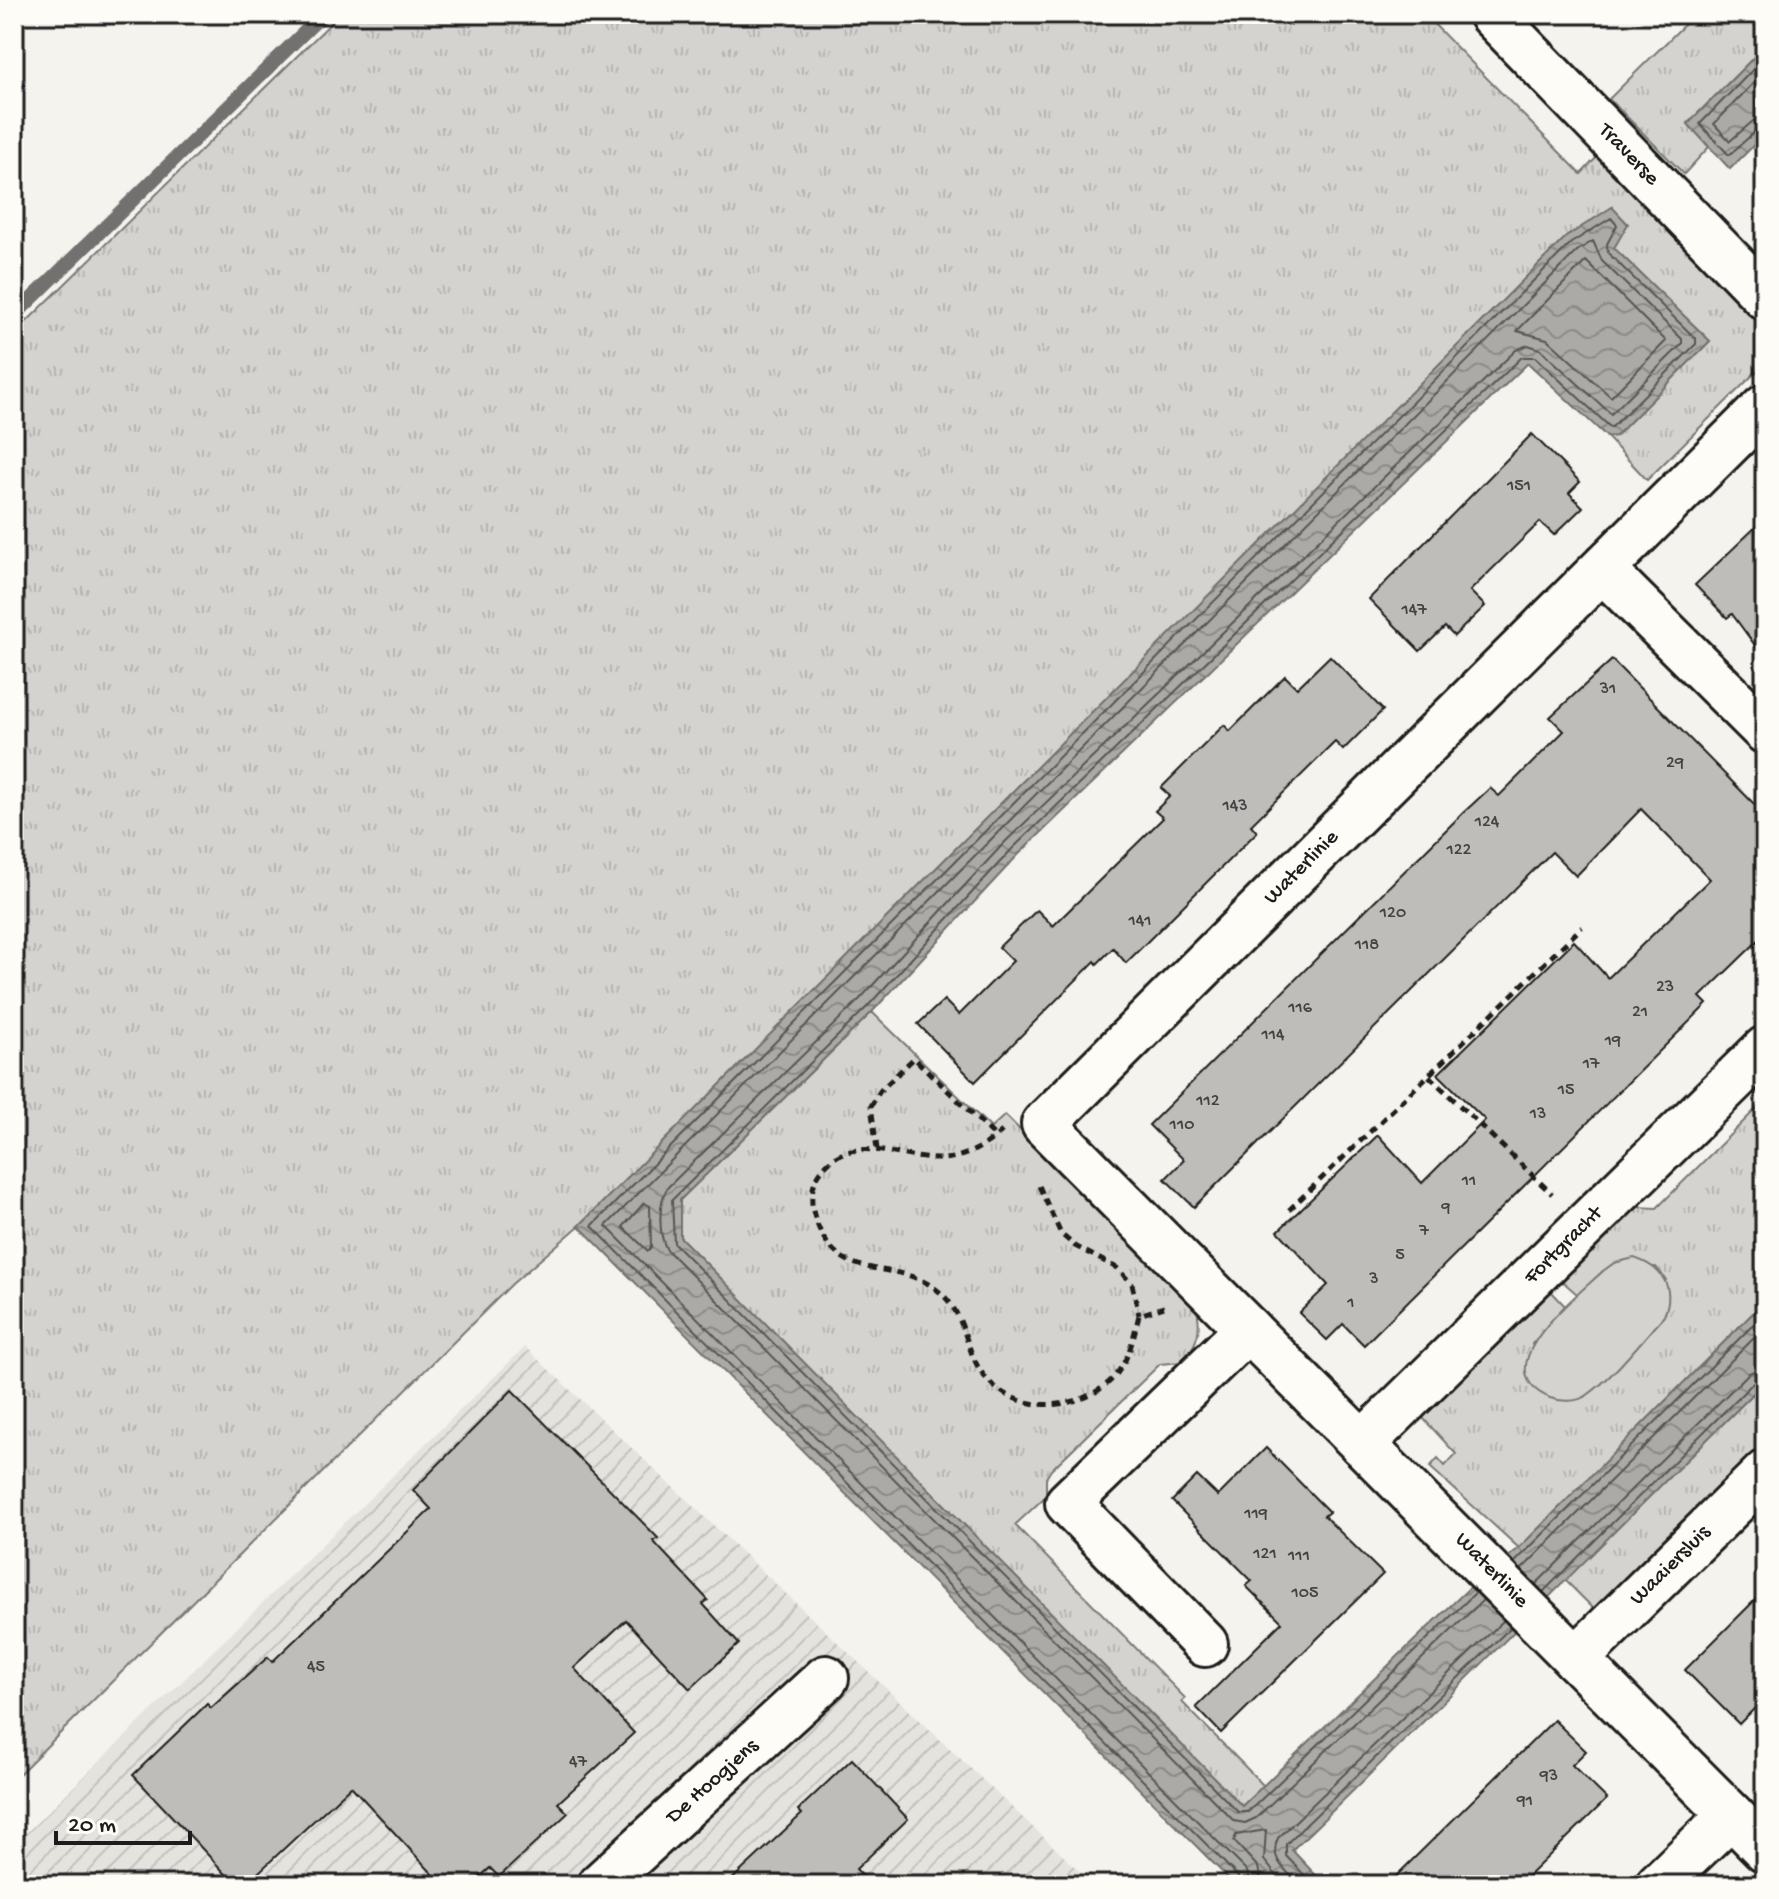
<svg xmlns="http://www.w3.org/2000/svg" width="1779" height="1899" viewBox="0 0 1779 1899" font-family="'Gochi Hand',sans-serif">
<defs>
<pattern id="industrial-furrows" width="10" height="10" patternUnits="userSpaceOnUse" patternTransform="scale(2)"><rect width="10" height="10" fill="#e4e3de"/><path d="M-1 1l2-2M0 10L10 0M9 11l2-2" fill="none" stroke="#c3c2be"/></pattern>
<pattern id="grass-tufts" width="24" height="20" patternUnits="userSpaceOnUse" patternTransform="scale(2)"><rect width="24" height="20" fill="#d4d3cf"/><path d="M3 7l-1-3M5 7V3M7 7l1-3M15 17l-1-3M17 17v-4M19 17l1-3" fill="none" stroke="#b5b5b1"/></pattern>
<pattern id="water-waves" width="16" height="10" patternUnits="userSpaceOnUse" patternTransform="scale(2)"><rect width="16" height="10" fill="#abaaa6"/><path d="M0 5q4-4 8 0t8 0" fill="none" stroke="#8a8a86"/></pattern>
</defs>
<rect width="100%" height="100%" fill="#f4f3ee"/>
<filter id="ink" filterUnits="userSpaceOnUse"><feTurbulence type="fractalNoise" baseFrequency=".0125" numOctaves="2"/><feDisplacementMap in="SourceGraphic" scale="16" xChannelSelector="R" yChannelSelector="G"/><feConvolveMatrix kernelMatrix="1 2 1 2 8 2 1 2 1" color-interpolation-filters="sRGB"/></filter>
<g filter="url(#ink)">
<path fill="url(#industrial-furrows)" d="M525 1347 1094 1885H14V1845Z"/>
<g fill="url(#grass-tufts)" stroke="#787876" stroke-width="2">
<path d="M340 14H1424L1581 174 1599 155 1765 323V363L1647 480 1607 437 1616 436 1710 341 1614 248 1613 207 1566 237 579 1226 512 1284 14 1779V334Z"/>
<path d="M1695 14H1765V46L1688 123 1709 147 1684 174 1609 99Z"/>
<path d="M872 1012 991 1128 1005 1115 1195 1303C1203 1328 1198 1344 1182 1362L1160 1364 1051 1470 1046 1478V1496L1015 1525 1185 1698 1182 1702 1264 1786 1242 1806 680 1237V1200Z"/>
<path d="M1765 1100V1301L1519 1548 1430 1467 1438 1458 1445 1466 1456 1454 1421 1416 1551 1291 1566 1307 1532 1344 1547 1396 1563 1400 1585 1397 1634 1349 1666 1280 1656 1267 1603 1271 1578 1295 1561 1280 1637 1207 1657 1208Z"/>
<path d="M1765 1382V1440L1595 1610 1565 1580Z"/>
</g>
<path fill="#d4d3cf" stroke="#787876" stroke-width="2" d="M1634 1258C1662 1267 1676 1287 1664 1316 1640 1342 1615 1376 1586 1396 1577 1402 1561 1402 1550 1398 1481 1369 1579 1294 1603 1271L1614 1263Z"/>
<g fill="url(#water-waves)" stroke="#72716f" stroke-width="2">
<path d="M1765 46V134L1730 169 1688 124Z"/>
<path d="M1612 207 1628 224 1614 248 1710 341 1616 436 1607 437 1528 363 1018 855 872 1012 680 1200V1237L1242 1806 1467 1590 1519 1548 1765 1301V1382C1607 1538 1452 1696 1292 1850L1325 1885H1235L579 1226 1566 237Z"/>
</g>
<g fill="none" stroke-linecap="round" stroke-linejoin="round">
<g stroke="#555553" stroke-width="2">
<path d="M1765 57 1700 124 1729 155 1757 130 1765 129"/>
<path d="M1765 71 1714 124 1730 141 1753 121 1765 118"/>
<path d="M1586 261 1666 341 1611 397 1547 339 1517 331Z"/>
<path d="M644 1203 650 1206 651 1247 648 1251 623 1227Z"/>
<path d="M1514 1563 1765 1313"/>
<path d="M1521 1570 1765 1327"/>
<path d="M1536 1584 1749 1373 1765 1367"/>
<path d="M1543 1592 1756 1380 1765 1377"/>
<path d="M1240 1885 1238 1877 1218 1856 592 1226 1571 243 1611 218 1617 225 1607 244 1608 253 1696 339V344L1611 428 1535 357H1522L1012 849 867 1007 672 1200 674 1243 1238 1812H1248L1269 1792 1476 1592"/>
<path d="M1250 1885 1247 1871 1225 1849 606 1226 1577 251 1593 241 1602 261 1682 339V344L1611 414 1540 349 1528 345 1516 350 1005 842 859 1000 668 1187C658 1201 658 1235 667 1250L1234 1821 1245 1823 1256 1818 1483 1600"/>
<path d="M1262 1885 1258 1867 1234 1841 1236 1835 1266 1830 1264 1860 1284 1885"/>
<path d="M1300 1885C1287 1871 1268 1859 1278 1838L1504 1620"/>
<path d="M1314 1885 1286 1856V1844L1511 1627"/>
</g>
<path stroke="#72716f" stroke-width="14" d="M14 316 323 14"/>
</g>
<g fill="#bebdba" stroke="#1c1c1c" stroke-width="2">
<path d="M1532 434 1580 482 1569 493 1583 507 1554 535 1540 522 1470 591 1485 606 1454 636 1445 627 1420 651 1369 599Z"/>
<path d="M1765 518V659L1732 614 1727 618 1695 585Z"/>
<path d="M1330 656 1383 710 1343 750 1335 742 1251 825 1257 832 1126 963 1113 948 1097 964 1095 961 975 1082 918 1024 944 1000 959 1015 1013 961 999 947 1037 910 1053 926 1163 818 1155 811 1170 796 1161 788 1224 725 1230 731 1285 676 1297 688Z"/>
<path d="M1612 660 1765 815V934L1700 997 1707 1004 1364 1345 1343 1324 1327 1340 1299 1313 1328 1285 1278 1231 1378 1135 1422 1183 1485 1120 1438 1074 1574 941 1608 978 1710 879 1641 809 1576 876 1552 852 1194 1207 1165 1179 1184 1160 1149 1125 1463 813 1490 788 1499 796 1564 731 1550 717Z"/>
<path d="M512 1390 658 1538 653 1541 708 1600 703 1604 739 1644 690 1689 626 1620 574 1668 634 1733 558 1803 568 1813 499 1877 490 1868 471 1885H443L351 1786 245 1885H236L133 1775 207 1704 211 1708 268 1657 272 1662 431 1509 413 1490Z"/>
<path d="M1266 1448 1329 1512 1324 1516 1383 1574 1221 1733 1196 1707 1282 1622 1246 1586 1252 1581 1172 1501 1197 1476 1218 1496Z"/>
<path d="M1765 1590V1698L1739 1724 1685 1670Z"/>
<path d="M1554 1720 1586 1751 1572 1765 1607 1799 1519 1885H1387Z"/>
<path d="M852 1759 908 1819 856 1869 871 1885H726L802 1814 798 1810Z"/>
</g>
<g fill="none" stroke-linecap="round" stroke-linejoin="round">
<g stroke="#1c1c1c" stroke-width="50">
<g id="minor">
<path d="M1491 14 1765 297"/>
<path d="M1765 407 1044 1124 1765 1849"/>
<path d="M1603 570 1765 731"/>
<path d="M1362 1444 1765 1049"/>
<path d="M1205 1644 1068 1503 1248 1329"/>
<path d="M1576 1659 1765 1473"/>
<path d="M600 1885 826 1678"/>
<path d="M1658 1885 1731 1815"/>
</g>
</g>
<g stroke="#1c1c1c" stroke-width="5" stroke-dasharray="8 6" stroke-linecap="butt">
<path d="M1429 1076 1552 1194"/>
<path d="M1002 1131C985 1147 961 1160 937 1159 897 1159 847 1130 819 1174 810 1188 810 1205 816 1221 841 1291 899 1252 944 1296 967 1319 965 1353 985 1377 1017 1417 1089 1412 1118 1372 1130 1356 1134 1335 1139 1315L1164 1307"/>
<path d="M877 1149 871 1106 880 1091 914 1058 996 1137"/>
<path d="M1039 1186 1061 1234 1075 1246 1117 1268 1132 1284 1139 1315"/>
<path d="M1289 1210 1582 927"/>
</g>
<use href="#minor" stroke="#fdfcf7" stroke-width="44"/>
</g>
</g>
<g text-anchor="middle" dominant-baseline="central" stroke-width="6" stroke-linejoin="round" paint-order="stroke">
<g font-size="18" fill="#444">
<text x="1519" y="486">151</text>
<text x="1414" y="610">147</text>
<text x="1608" y="689">31</text>
<text x="1675" y="763">29</text>
<text x="1235" y="806">143</text>
<text x="1487" y="822">124</text>
<text x="1459" y="850">122</text>
<text x="1393" y="913">120</text>
<text x="1140" y="921">141</text>
<text x="1367" y="945">118</text>
<text x="1665" y="987">23</text>
<text x="1300" y="1008">116</text>
<text x="1640" y="1012">21</text>
<text x="1273" y="1035">114</text>
<text x="1613" y="1041">19</text>
<text x="1591" y="1064">17</text>
<text x="1566" y="1090">15</text>
<text x="1208" y="1101">112</text>
<text x="1538" y="1114">13</text>
<text x="1182" y="1125">110</text>
<text x="1469" y="1181">11</text>
<text x="1446" y="1208">9</text>
<text x="1424" y="1231">7</text>
<text x="1400" y="1255">5</text>
<text x="1374" y="1279">3</text>
<text x="1351" y="1303">1</text>
<text x="1256" y="1514">119</text>
<text x="1265" y="1554">121</text>
<text x="1299" y="1556">111</text>
<text x="1305" y="1593">105</text>
<text x="316" y="1667">45</text>
<text x="578" y="1762">47</text>
<text x="1549" y="1776">93</text>
<text x="1525" y="1801">91</text>
</g>
<g font-size="22" fill="#1c1c1c" stroke="#fdfcf7">
<text transform="translate(1628 155) rotate(46)">Traverse</text>
<text transform="translate(1302 868) rotate(-45)">Waterlinie</text>
<text transform="translate(1564 1246) rotate(-45)">Fortgracht</text>
<text transform="translate(1671 1566) rotate(-45)">Waaiersluis</text>
<text transform="translate(1491 1571) rotate(46)">Waterlinie</text>
<text transform="translate(713 1782) rotate(-42)">De Hoogjens</text>
</g>
</g>
<rect width="1779" height="1899" fill="none" stroke="#fdfcf7" stroke-width="48"/>
<rect x="24" y="24" width="1731" height="1851" fill="none" stroke="#1c1c1c" stroke-width="3" filter="url(#ink)"/>
<path d="M56 1831v12h134v-12" fill="none" stroke="#1c1c1c" stroke-width="4"/>
<text x="68" y="1831" font-size="24" fill="#1c1c1c" stroke="#fdfcf7" stroke-width="6" paint-order="stroke">20 m</text>
</svg>
